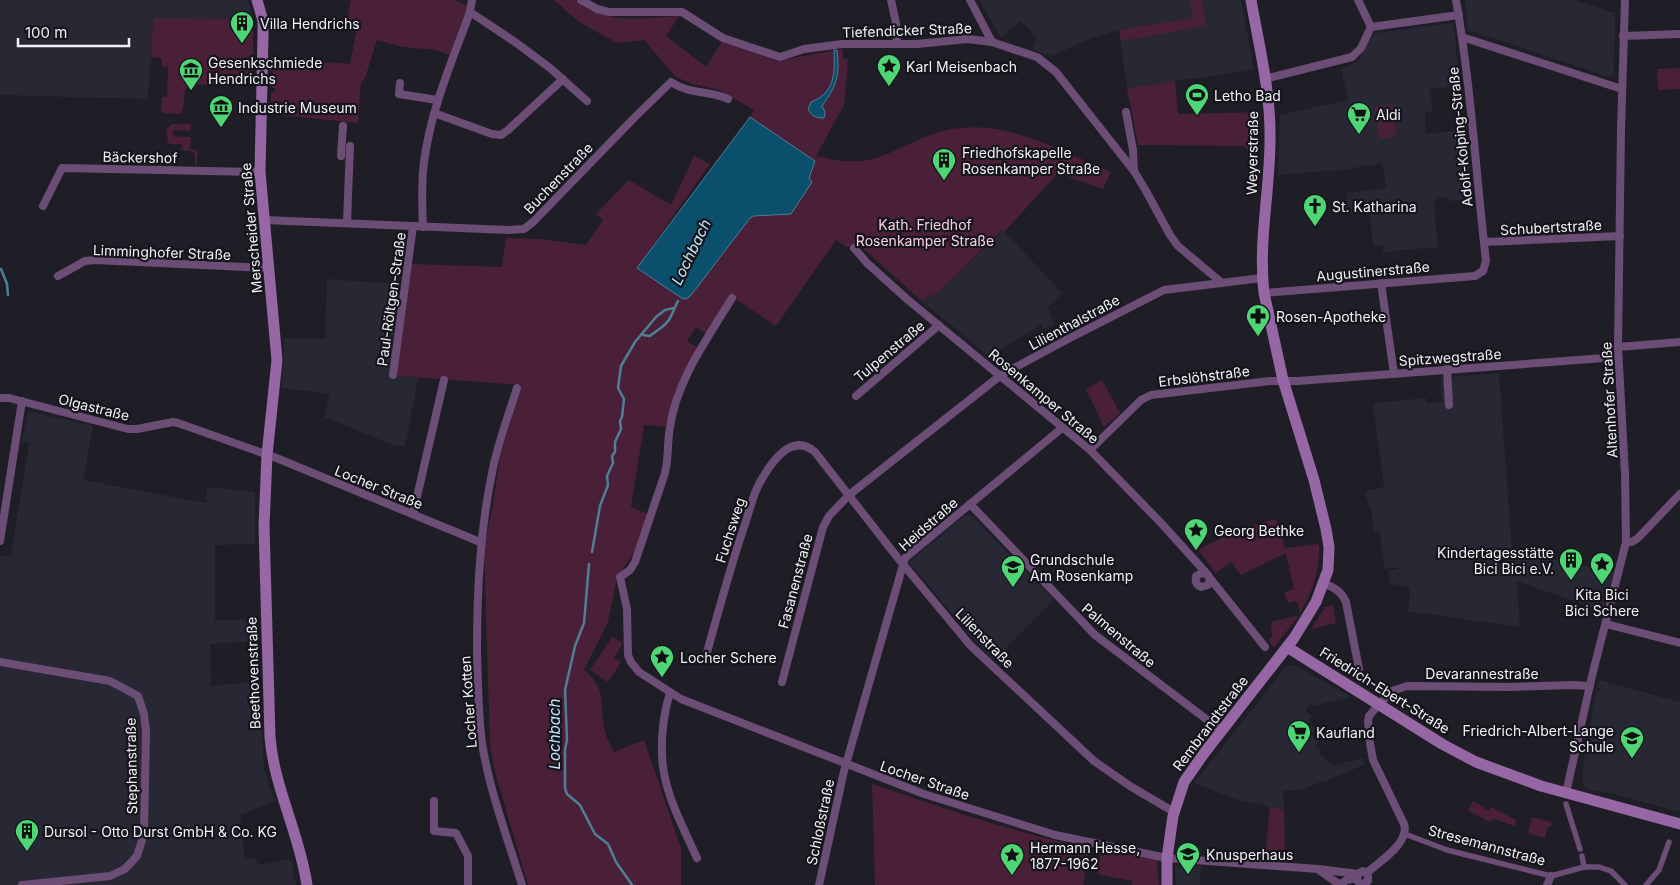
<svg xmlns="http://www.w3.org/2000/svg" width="1680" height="885" viewBox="0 0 1680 885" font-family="Inter,sans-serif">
<rect width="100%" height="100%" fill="#1f1e26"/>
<g fill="#282734">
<path d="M0 0H248L253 19 153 18 148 99 0 95Z"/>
<path d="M979 0H1241L1254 70 1127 88 1119 30 1087 40 1051 56 1033 50 1037 38 1021 21 1001 38Z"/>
<path d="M1465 0H1574L1615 13 1614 74 1609 77 1468 30Z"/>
<path d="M1454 23 1459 86 1430 89 1433 112 1425 113 1426 134 1464 130 1472 199 1448 201 1447 197 1438 198 1434 203 1438 247 1383 252V245L1373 246 1370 213 1349 214 1347 193 1387 188 1382 163 1342 170 1278 175 1280 115 1348 100 1341 69 1358 61 1373 35 1376 33Z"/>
<path d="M1003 230 1062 293 1048 308 1054 324 1044 329 1041 325 989 356 923 302 930 294 934 297Z"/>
<path d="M327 279 409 285 397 376 418 378 405 447 388 443 324 417 330 394 281 388 284 361V338L325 339Z"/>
<path d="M1499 373 1512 551 1614 572 1603 611 1517 581 1520 627 1408 611 1410 593 1409 587 1391 584 1388 571 1399 569V567L1385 569 1379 531 1374 532 1371 508H1369L1365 491 1384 487 1373 403 1426 398 1427 403 1442 402 1441 378Z"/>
<path d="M28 411 93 426 83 480 206 503 207 487 255 492V544L215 545V620L258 619V641L210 644 211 686 259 681 264 770 275 801 240 815 245 859H256L258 865 291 859 296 885H0V555L11 556 29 443 22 441Z"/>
<path d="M965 515 972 516 1054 600 994 660 973 639 909 562Z"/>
<path d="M1295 665 1351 697 1313 706 1310 704 1305 710 1312 716 1308 723 1315 729 1311 735 1319 741 1315 746 1321 752 1320 754 1333 765 1363 758 1364 765 1325 781 1319 782V783L1313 784V786L1306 787V789L1283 791 1284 810 1234 799 1194 783 1284 669 1288 666Z"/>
<path d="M1599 680 1680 702V812L1606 792V793L1587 789 1584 786 1582 777 1587 740 1596 691 1599 692 1600 688 1597 687Z"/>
<path d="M1180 864 1201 866 1200 885H1176L1175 867Z"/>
</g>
<g fill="#4a1f38">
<path d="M351 0H454L468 6 449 55 436 50 403 47 377 40 365 78 361 82 358 123 270 114 271 93 275 92V88H272L273 58 350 64 357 29 343 26 345 16H348Z"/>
<path d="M554 0H575C603 25 645 18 679 16L666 36 706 67 722 41 777 61 843 49V59H848L844 105 816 156C835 161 857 164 876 158 904 149 928 131 959 128 1013 122 1062 152 1111 172L1103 189 1058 173 1004 232 1002 230 934 297 930 294 923 302 858 244 847 247 836 240 776 326 731 296 708 335 696 327 687 341 699 349C683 376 673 396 666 427L644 425 631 507 648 514 637 548 617 578 608 622 584 670C606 688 600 700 604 726 605 735 610 744 614 752L644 740 681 848V885H528L495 772 490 745 484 549 493 504 500 457 522 385 397 376 411 264 502 267 506 238 540 239 586 245 603 220 596 214 629 180 671 205 694 156 710 164 637 268 692 294 750 218 754 216 791 214 809 178 814 161 750 117 754 110 719 90 693 84 676 77 644 40 617 43 579 22Z"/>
<path d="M1190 0H1202L1206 26 1121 41 1119 30 1193 18Z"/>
<path d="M153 18 253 19V77H234V86L191 84C181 90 186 102 182 112L179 114 163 113 161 109 162 97H167L168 67 162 66V58L151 57Z"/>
<path d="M1680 68V89L1658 90 1657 69Z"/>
<path d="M1175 81 1178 114 1261 112 1258 153H1247V149L1245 148 1244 146 1138 145 1127 88Z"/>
<path d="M1393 105 1396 137 1379 139 1374 107Z"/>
<path d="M172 124H191V131L173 130V136L191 137 190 149 197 150V165L195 164V154L191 151 181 150 182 144H170L168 142 166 130Z"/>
<path d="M1102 380 1120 413 1104 427 1086 389Z"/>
<path d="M1276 519 1285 548 1319 544C1320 570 1313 592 1300 613L1297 601 1288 603 1284 593 1294 589 1286 553 1241 575 1231 562 1216 573 1198 550C1223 536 1248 525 1276 519Z"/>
<path d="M1333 605 1336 623 1311 629 1325 607Z"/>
<path d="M1299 615 1274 648 1268 640 1272 637 1271 622Z"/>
<path d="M612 637 623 643 614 658 621 662 608 682 590 670Z"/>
<path d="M872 784C944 808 1016 834 1091 848L1087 860 1083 885H875Z"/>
<path d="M1473 801 1489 811 1491 807 1516 820 1515 826 1494 819 1489 822 1468 810Z"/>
<path d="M1270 807 1284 810 1285 859 1265 857Z"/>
<path d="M1532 817 1552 822 1551 826 1548 827 1545 838 1528 833Z"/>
<path d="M1101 850 1157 859 1159 885H1132V881L1101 875 1097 872Z"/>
</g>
<g fill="#0a4f6c" stroke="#4f7f95">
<path d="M834 50H837C840 75 837 85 822 106L825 112 824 118C815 118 812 116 808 109L811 102C835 93 835 73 834 50Z"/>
<path d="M750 117 815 161 809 178 812 182 791 214 754 216 750 218 692 294 688 298 683 299 637 268Z"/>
</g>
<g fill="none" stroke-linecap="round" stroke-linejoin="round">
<g stroke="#4f7f95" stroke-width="2.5">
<path d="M1 269 7 284 8 295"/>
<path d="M643 335 650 336C657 330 668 325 671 316 674 311 675 306 678 301"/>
<path d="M592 552 600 506 608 485 607 476 613 463 612 456 615 452V442L621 429 620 421 622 417 624 399 618 388 621 366 635 342 656 317 665 310 674 308"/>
<path d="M589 564 584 623 575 646 565 690 567 740 565 749V788L567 794 580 805 595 834 608 844 616 862 632 885"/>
</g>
<g stroke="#6b4d75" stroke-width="5.5">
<path d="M1566 804 1580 849"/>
<path d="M1405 834 1447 850 1551 876 1584 867H1599L1611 871 1625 885"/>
<path d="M1582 856 1584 867"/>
<path d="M1646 885 1659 870 1669 842"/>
</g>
<g stroke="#6b4d75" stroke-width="8">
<path d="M581 0 597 9 609 12H682L723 38 780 57 804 49 842 44H917L968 39 992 42 1037 57 1056 72 1134 171 1146 191 1170 235 1178 246 1222 283"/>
<path d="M891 0 896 23 897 44"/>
<path d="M970 0 992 42"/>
<path d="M1358 0 1371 27"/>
<path d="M470 12 515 42 550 68 587 101"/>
<path d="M1623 36 1680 34"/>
<path d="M1462 37 1622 89"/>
<path d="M1265 79 1352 57 1361 48 1371 27 1459 15"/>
<path d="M400 83 399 94 437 100"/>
<path d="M1126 112 1133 150 1134 171"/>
<path d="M434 113 492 134 501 135 508 130 563 79"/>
<path d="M341 156 343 126"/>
<path d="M43 206 62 168 260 172"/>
<path d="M264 220 508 230 524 229 533 222 635 117 671 82C690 95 708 90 728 99"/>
<path d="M347 223 350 146"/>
<path d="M423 227C422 205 421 183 424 162 431 109 452 61 470 12L472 0"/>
<path d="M1484 242 1620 236"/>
<path d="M854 248 867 263 908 300 1090 450 1162 524 1208 575 1210 581 1208 585 1201 587C1196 585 1195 581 1196 576L1202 573 1207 574"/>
<path d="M58 276 85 261 95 260 269 268"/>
<path d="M1381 283 1394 374"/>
<path d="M1264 293 1475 276 1483 271 1486 261C1476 174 1471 86 1456 0"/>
<path d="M732 298C708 338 677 379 670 427 667 442 669 457 665 473L635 562 630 570 620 577 627 609 628 655 631 662 639 672 681 699 924 794 1055 835 1167 858 1318 869 1358 874 1363 871 1368 874V881L1363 884 1359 883 1357 880 1358 874"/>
<path d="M1618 347 1680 342"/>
<path d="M1447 369 1449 405"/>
<path d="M393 375 413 226"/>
<path d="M517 388C509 414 499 440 493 468 480 529 477 589 477 652 478 682 478 713 482 743 489 789 508 840 522 885"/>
<path d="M856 396 939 325"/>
<path d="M0 398H9L128 429H137L173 422 178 423 274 457 480 542"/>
<path d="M1090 450 1141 400 1151 395 1270 381H1298L1618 357"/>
<path d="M970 504 1095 635 1222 731"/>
<path d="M413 514 444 380"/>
<path d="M0 541 22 401"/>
<path d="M1626 542H1632L1638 538 1680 494"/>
<path d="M1209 577 1265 647"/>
<path d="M1323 583C1335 588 1341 591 1346 602L1359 669"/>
<path d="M1606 624 1680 643"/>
<path d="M707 652C719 610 730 568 744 527 749 513 752 497 759 484 770 464 791 431 815 452L897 557 970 645 1094 761 1130 786 1174 812"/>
<path d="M0 662 110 681 138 696 144 714 146 731 144 834 137 856 125 869 110 876 22 885"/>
<path d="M782 682 823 527 829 516 849 495 1001 375 1066 340 1164 290 1262 278"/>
<path d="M670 693C663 715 660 743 663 767 667 798 684 829 697 858"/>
<path d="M1566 793 1592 676 1626 542 1625 474 1618 347 1621 130 1625 0"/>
<path d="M434 801V831L456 833 468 856V885"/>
<path d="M1319 870 1340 885"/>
<path d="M1367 873C1380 861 1410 843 1404 824L1373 760 1370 743 1368 721 1369 716 1374 710 1392 691 1407 686 1508 687 1572 685 1590 686"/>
<path d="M819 885 844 771 905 558 1062 428"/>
<path d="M1339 885 1347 880 1356 878"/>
<path d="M1547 885 1551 876"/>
</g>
<g stroke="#9666a5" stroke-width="11">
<path d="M257 0 263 21V35L260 172 277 360 267 455 264 526 270 737C274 788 300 835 307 885"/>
<path d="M1287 647 1442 744 1476 762 1541 786 1680 824"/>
<path d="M1167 885V858L1173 816 1184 782 1205 752 1294 638 1316 602 1328 570 1329 547 1326 529 1314 480 1283 380 1264 293C1258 242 1270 191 1270 140 1271 93 1259 46 1251 0"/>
</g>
</g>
<defs>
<g id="building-pin" transform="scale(1.25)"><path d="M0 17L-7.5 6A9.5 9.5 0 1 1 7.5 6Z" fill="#4ed675" stroke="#16151c"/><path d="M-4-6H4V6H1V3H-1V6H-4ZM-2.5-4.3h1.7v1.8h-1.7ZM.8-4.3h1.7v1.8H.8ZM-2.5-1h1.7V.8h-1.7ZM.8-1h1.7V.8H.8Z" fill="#111"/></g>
<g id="sight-pin" transform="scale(1.25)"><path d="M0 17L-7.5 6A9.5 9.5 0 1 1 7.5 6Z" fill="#4ed675" stroke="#16151c"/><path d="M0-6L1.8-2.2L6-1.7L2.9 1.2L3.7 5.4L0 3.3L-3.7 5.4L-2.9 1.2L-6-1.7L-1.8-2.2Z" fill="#111"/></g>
<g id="museum-pin" transform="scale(1.25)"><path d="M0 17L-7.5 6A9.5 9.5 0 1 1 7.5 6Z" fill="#4ed675" stroke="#16151c"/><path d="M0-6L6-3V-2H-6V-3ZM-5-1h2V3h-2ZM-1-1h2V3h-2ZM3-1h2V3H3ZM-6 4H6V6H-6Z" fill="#111"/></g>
<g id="stadium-pin" transform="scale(1.25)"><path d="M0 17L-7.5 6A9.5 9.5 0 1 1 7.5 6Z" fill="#4ed675" stroke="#16151c"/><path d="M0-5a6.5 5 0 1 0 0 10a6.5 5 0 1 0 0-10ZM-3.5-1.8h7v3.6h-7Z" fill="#111"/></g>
<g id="supermarket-pin" transform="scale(1.25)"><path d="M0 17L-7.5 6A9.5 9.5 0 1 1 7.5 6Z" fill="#4ed675" stroke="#16151c"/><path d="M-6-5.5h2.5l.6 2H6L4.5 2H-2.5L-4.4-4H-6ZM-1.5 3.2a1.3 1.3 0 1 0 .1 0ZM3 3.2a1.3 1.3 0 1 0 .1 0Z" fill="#111"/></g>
<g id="church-pin" transform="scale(1.25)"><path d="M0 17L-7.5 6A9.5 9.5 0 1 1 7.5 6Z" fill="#4ed675" stroke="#16151c"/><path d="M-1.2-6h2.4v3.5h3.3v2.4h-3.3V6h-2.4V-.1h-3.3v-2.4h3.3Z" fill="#111"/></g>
<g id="pharmacy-pin" transform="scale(1.25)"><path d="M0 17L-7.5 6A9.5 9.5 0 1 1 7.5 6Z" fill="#4ed675" stroke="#16151c"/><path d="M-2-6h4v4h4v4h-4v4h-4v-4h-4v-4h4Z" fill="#111"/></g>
<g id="school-pin" transform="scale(1.25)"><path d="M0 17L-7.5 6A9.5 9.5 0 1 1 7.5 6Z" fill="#4ed675" stroke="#16151c"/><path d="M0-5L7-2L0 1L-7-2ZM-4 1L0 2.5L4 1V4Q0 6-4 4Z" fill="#111"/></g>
</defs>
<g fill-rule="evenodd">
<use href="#building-pin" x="242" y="23"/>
<use href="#sight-pin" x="889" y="66"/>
<use href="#museum-pin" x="191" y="70"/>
<use href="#stadium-pin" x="1197" y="95"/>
<use href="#museum-pin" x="221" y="107"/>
<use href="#supermarket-pin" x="1359" y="114"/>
<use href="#building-pin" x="944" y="160"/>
<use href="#church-pin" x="1315" y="206"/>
<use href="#pharmacy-pin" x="1258" y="316"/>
<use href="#sight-pin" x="1196" y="530"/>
<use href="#building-pin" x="1571" y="560"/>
<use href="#sight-pin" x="1602" y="564"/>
<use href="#school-pin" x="1013" y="567"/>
<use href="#sight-pin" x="662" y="657"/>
<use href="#supermarket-pin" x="1299" y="732"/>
<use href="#school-pin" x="1632" y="738"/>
<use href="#building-pin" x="27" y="831"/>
<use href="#school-pin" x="1188" y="854"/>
<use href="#sight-pin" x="1012" y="855"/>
</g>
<g text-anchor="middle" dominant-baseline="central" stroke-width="4.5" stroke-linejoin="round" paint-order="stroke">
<g font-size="14" fill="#f0f0f5" stroke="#16151c" text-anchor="start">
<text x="260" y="23">Villa Hendrichs</text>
<text x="208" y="62">Gesenkschmiede<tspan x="208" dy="16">Hendrichs</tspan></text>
<text x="906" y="66">Karl Meisenbach</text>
<text x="1214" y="95">Letho Bad</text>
<text x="238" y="107">Industrie Museum</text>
<text x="1376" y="114">Aldi</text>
<text x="962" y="152">Friedhofskapelle<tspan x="962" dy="16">Rosenkamper Straße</tspan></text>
<text x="1332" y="206">St. Katharina</text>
<text x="1276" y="316">Rosen-Apotheke</text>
<text x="1214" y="530">Georg Bethke</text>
<text x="1554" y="552" text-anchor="end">Kindertagesstätte<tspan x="1554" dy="16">Bici Bici e.V.</tspan></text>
<text x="1030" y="559">Grundschule<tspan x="1030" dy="16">Am Rosenkamp</tspan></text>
<text x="1602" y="594" text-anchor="middle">Kita Bici<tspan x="1602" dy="16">Bici Schere</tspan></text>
<text x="680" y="657">Locher Schere</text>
<text x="1614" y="730" text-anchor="end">Friedrich-Albert-Lange<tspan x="1614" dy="16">Schule</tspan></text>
<text x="1316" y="732">Kaufland</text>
<text x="44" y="831">Dursol - Otto Durst GmbH &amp; Co. KG</text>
<text x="1030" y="847">Hermann Hesse,<tspan x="1030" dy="16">1877-1962</tspan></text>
<text x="1206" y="854">Knusperhaus</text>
</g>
<g font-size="14" fill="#f0f0f5" stroke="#16151c">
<text transform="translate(907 30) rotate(-2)">Tiefendicker Straße</text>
<text transform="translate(1460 137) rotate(-96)">Adolf-Kolping-Straße</text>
<text transform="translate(1252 153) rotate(-89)">Weyerstraße</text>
<text transform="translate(140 157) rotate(1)">Bäckershof</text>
<text transform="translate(558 178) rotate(-46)">Buchenstraße</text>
<text transform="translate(1551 227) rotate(-3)">Schubertstraße</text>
<text transform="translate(251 228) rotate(-95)">Merscheider Straße</text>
<text transform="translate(162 252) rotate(2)">Limminghofer Straße</text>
<text transform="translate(1373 271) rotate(-5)">Augustinerstraße</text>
<text transform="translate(391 299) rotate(-82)">Paul-Röltgen-Straße</text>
<text transform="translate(1074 322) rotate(-28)">Lilienthalstraße</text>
<text transform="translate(889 351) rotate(-40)">Tulpenstraße</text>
<text transform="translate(1450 357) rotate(-4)">Spitzwegstraße</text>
<text transform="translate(1204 376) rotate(-7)">Erbslöhstraße</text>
<text transform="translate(1044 396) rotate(40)">Rosenkamper Straße</text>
<text transform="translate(1609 400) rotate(-93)">Altenhofer Straße</text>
<text transform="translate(94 407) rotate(14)">Olgastraße</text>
<text transform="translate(379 487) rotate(22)">Locher Straße</text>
<text transform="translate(928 524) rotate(-41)">Heidstraße</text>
<text transform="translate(730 530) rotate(-72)">Fuchsweg</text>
<text transform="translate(795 581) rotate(-75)">Fasanenstraße</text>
<text transform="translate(1119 635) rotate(40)">Palmenstraße</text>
<text transform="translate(985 638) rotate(46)">Lilienstraße</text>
<text transform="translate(253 673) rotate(-92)">Beethovenstraße</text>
<text x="1482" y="673">Devarannestraße</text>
<text transform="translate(1385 690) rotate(32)">Friedrich-Ebert-Straße</text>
<text transform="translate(468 702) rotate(-94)">Locher Kotten</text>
<text transform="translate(1210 723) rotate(-53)">Rembrandtstraße</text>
<text transform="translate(131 766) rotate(-91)">Stephanstraße</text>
<text transform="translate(925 780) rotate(19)">Locher Straße</text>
<text transform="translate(820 822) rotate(-78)">Schloßstraße</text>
<text transform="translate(1487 845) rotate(15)">Stresemannstraße</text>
</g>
<g font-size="14" fill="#f8d0e5" stroke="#16151c">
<text x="925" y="224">Kath. Friedhof<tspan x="925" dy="16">Rosenkamper Straße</tspan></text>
</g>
<g font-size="15" font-style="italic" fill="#bfe6fd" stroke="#16151c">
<text transform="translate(691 252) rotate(-64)">Lochbach</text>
<text transform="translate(554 734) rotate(-90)">Lochbach</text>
</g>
</g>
<path d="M18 38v8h111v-8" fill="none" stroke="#f0f0f5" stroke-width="2.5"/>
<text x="25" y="38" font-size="15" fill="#f0f0f5" stroke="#16151c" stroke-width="4" paint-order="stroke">100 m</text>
</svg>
